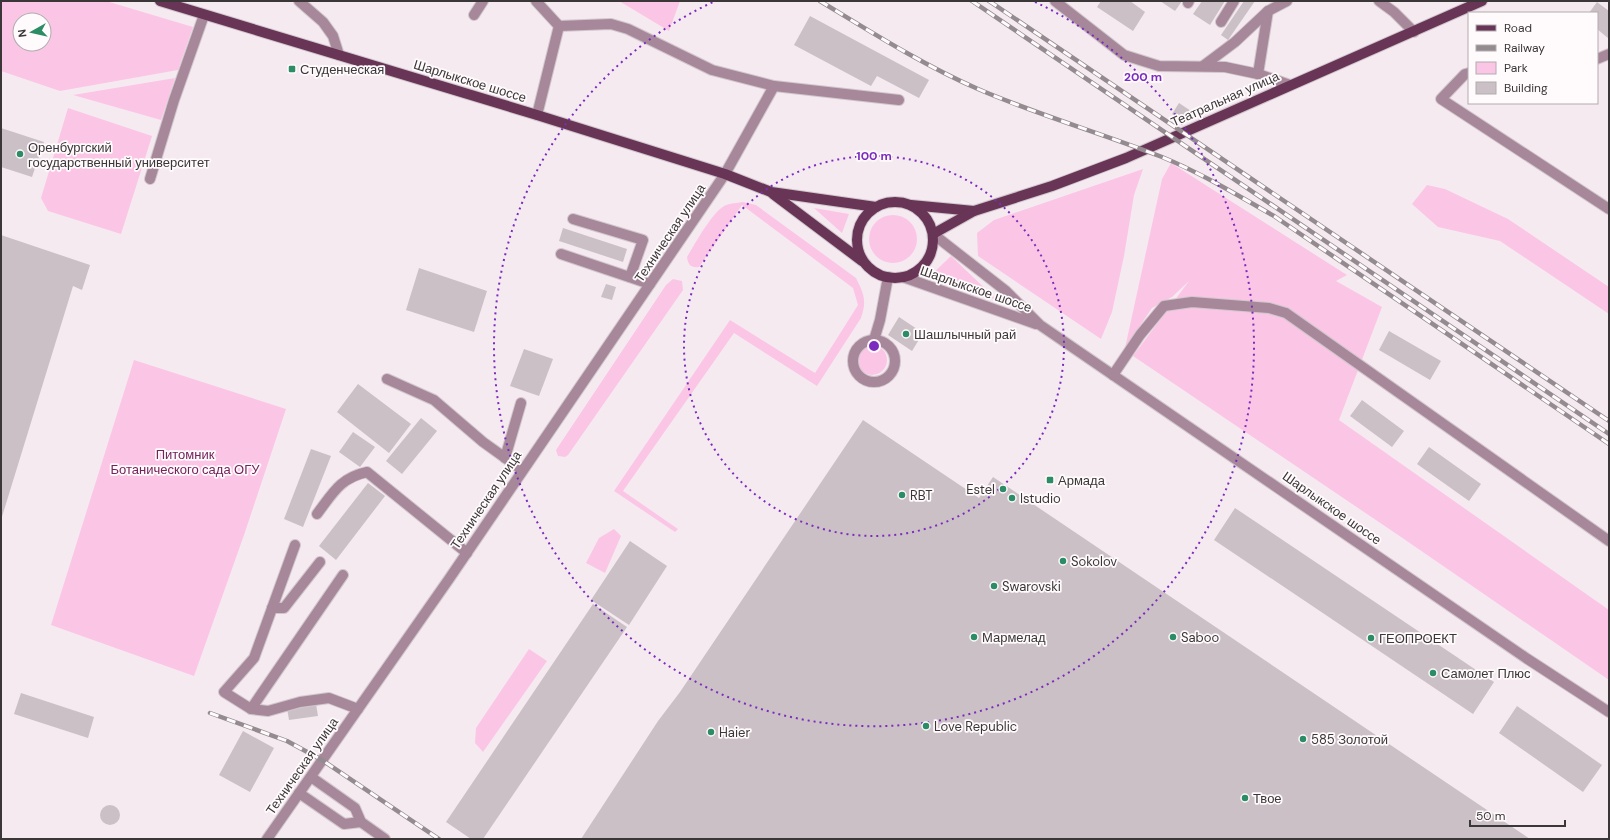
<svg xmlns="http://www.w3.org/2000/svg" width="1610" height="840" viewBox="0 0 1610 840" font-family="'DM Sans',sans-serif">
<rect width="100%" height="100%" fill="#f6eaf1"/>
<g fill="#fbc6e5" fill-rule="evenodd">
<path d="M1 1H106L193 27 178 70 60 91 1 71ZM20 20H44V44H20Z"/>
<path d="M619 1H680L669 31Z"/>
<path d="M175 78 161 120 73 95Z"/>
<path d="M68 108 152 136 121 234 48 211 41 198Z"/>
<path d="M1171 163 1347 275 1336 281 1382 307 1339 420 1609 610V680L1401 537 1133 356 1189 281 1172 297 1152 308 1125 348 1162 179Z"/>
<path d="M1143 169 1134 195 1124 256 1112 312 1101 339 978 256 977 233 994 220Z"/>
<path d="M1427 185 1445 189 1508 219 1609 287V314L1500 241 1438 227 1412 204Z"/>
<path d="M743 202 756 205 856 278C864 294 867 301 861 318L817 386 734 333 623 491 678 529 675 532 614 491 730 320 815 373 858 305 853 288 742 205 699 267C691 268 688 265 687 257 695 244 711 214 724 206 730 203 737 203 743 202Z"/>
<path d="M814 208 849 214 842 233Z"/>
<circle cx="893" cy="239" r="24"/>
<path d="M951 256 997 300 928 278Z"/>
<path d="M673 279 682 281 683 290 568 455 565 457 558 456 556 450 666 285Z"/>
<circle cx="872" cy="360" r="15"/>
<path d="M134 360 286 409 244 535 194 676 51 625Z"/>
<path d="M614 529 621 536 605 573 586 563 599 538Z"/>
<path d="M529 649 547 661 483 752 475 743 476 728Z"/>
</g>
<g fill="#ccc0c7">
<path d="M1101 1H1130L1145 12 1133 31 1097 7Z"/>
<path d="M1160 1H1182L1175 11Z"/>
<path d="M1202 1H1225L1210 25 1193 14Z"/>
<path d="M1244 1H1255L1228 40 1221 35Z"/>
<path d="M1597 2 1609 11 1608 38 1597 29V13H1589Z"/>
<path d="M810 16 929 80 919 98 877 76 871 86 794 45Z"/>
<path d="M1179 103 1191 111 1183 122 1172 114Z"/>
<path d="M1 128 44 142 32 177 1 167Z"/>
<path d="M563 228 627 249 623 262 559 241Z"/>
<path d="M1 235 90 265 82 290 73 286 1 520Z"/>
<path d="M419 268 487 291 474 332 406 310Z"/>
<path d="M606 284 616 287 612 300 601 297Z"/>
<path d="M899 317 923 333 912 351 888 335Z"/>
<path d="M1389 331 1441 361 1430 380 1379 350Z"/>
<path d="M524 349 553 359 539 396 510 386Z"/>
<path d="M358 384 411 424 389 453 337 412Z"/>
<path d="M1362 400 1404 431 1392 447 1350 416Z"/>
<path d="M421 418 437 431 402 474 386 461Z"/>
<path d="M863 420 979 498 993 477 1530 839H581L658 721 680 692Z"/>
<path d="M353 432 375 447 360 467 339 452Z"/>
<path d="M1429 447 1481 484 1469 501 1417 464Z"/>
<path d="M311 449 331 456 303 527 284 519Z"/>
<path d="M368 483 385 496 336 560 319 546Z"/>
<path d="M1235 508 1494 682 1473 714 1214 540Z"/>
<path d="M630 541 667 566 629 625 591 600Z"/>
<path d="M593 604 627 627 483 839H471L446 822Z"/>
<path d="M21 693 94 717 88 738 14 714Z"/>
<path d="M316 704 318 716 289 720 287 708Z"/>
<path d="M1517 706 1602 765 1583 792 1499 733Z"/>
<path d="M243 731 274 748 250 792 219 775Z"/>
<circle cx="110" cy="815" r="10"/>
</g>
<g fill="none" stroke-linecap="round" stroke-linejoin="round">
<g stroke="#d1c6cc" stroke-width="12">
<g id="minor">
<path d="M299 1 323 22 333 36 339 55"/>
<path d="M536 1 559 26 537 115"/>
<path d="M1055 1 1124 55 1159 66 1225 67 1258 74 1290 85"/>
<path d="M1379 1 1394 12 1414 32"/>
<path d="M1188 3 1189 1"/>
<path d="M474 15 483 1"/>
<path d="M1221 22 1234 1"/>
<path d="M559 26 611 24 628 29 712 70 774 86 899 100"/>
<path d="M1597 59 1609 54"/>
<path d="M1203 66 1235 42 1268 11 1287 1"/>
<path d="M1469 73 1465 74 1441 99 1609 209"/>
<path d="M1258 74 1268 11"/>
<path d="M150 179 174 100 204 15"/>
<path d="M573 219 643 240 630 277"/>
<path d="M933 234 1006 291 1040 325 1526 658 1609 712"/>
<path d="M561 254 650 284"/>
<path d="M903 277 1036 324"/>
<circle cx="874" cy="361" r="21"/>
<path d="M874 340 880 320 888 277"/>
<path d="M1113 375 1140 335 1164 306 1192 302 1269 308 1286 313 1609 541"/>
<path d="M387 379 434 400 483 442 522 470"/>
<path d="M505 458 521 403"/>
<path d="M317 514C333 493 340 478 367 472L467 553"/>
<path d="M343 575 251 709 268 711 300 702 329 698 358 709"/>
<path d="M272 608H284L320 562"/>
<path d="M251 709 224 692 254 658 295 545"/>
<path d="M311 777 355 808 361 822 385 839"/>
<path d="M299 793 344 824 361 822"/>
<path d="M267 839 449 579 725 174 774 86"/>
</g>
</g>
<g stroke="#d1c6cc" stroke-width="12">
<g id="major">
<path d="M160 1 537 115 725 174 771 192 876 207"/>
<path d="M773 194 862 261"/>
<circle cx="895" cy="240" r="38"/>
<path d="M911 205 974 211"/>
<path d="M933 234 974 211 1052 186 1126 158 1482 1"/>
</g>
</g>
<use href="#minor" stroke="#a7889a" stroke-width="10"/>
<use href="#major" stroke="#683556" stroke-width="10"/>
<g stroke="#938b8f" stroke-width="4.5">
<g id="rail">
<path d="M820 1C871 32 923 65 978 89 1038 115 1101 133 1162 157 1201 173 1237 195 1274 216L1609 444"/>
<path d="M972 1 1609 434"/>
<path d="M989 1 1609 421"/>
<path d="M210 713 287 741 322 760 439 839"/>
</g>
</g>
<use href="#rail" stroke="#fffafc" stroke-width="3" stroke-dasharray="9" stroke-linecap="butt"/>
</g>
<g fill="none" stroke="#7b2cbf" stroke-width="2" stroke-dasharray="2 4">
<circle cx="874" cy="346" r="190"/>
<path d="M1035 2A380 380 0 1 1 713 2"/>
</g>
<g fill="#2b8c66" stroke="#fffafc" stroke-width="1.5">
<rect x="288" y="65" width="8" height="8" rx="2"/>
<circle cx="20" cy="154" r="4"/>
<circle cx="906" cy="334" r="4"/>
<rect x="1046" y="476" width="8" height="8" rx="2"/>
<circle cx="1003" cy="489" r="4"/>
<circle cx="902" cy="495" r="4"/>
<circle cx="1012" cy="498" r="4"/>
<circle cx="1063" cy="561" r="4"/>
<circle cx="994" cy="586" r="4"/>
<circle cx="974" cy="637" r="4"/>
<circle cx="1173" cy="637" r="4"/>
<circle cx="1371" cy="638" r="4"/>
<circle cx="1433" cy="673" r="4"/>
<circle cx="926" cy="726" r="4"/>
<circle cx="711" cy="732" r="4"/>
<circle cx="1303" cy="739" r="4"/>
<circle cx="1245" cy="798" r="4"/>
</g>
<g text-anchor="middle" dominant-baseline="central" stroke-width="3.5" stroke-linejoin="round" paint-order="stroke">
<g font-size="13" fill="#3b3638" stroke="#fffafc" text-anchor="start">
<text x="300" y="69">Студенческая</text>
<text x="28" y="147">Оренбургский<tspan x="28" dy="15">государственный университет</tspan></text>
<text x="914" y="334">Шашлычный рай</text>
<text x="1058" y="480">Армада</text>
<text x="995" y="489" text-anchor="end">Estel</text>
<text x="910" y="495">RBT</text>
<text x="1020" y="498">Istudio</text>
<text x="1071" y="561">Sokolov</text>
<text x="1002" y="586">Swarovski</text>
<text x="982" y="637">Мармелад</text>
<text x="1181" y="637">Saboo</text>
<text x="1379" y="638">ГЕОПРОЕКТ</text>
<text x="1441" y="673">Самолет Плюс</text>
<text x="934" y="726">Love Republic</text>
<text x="719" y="732">Haier</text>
<text x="1311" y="739">585 Золотой</text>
<text x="1253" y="798">Твое</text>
</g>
<g font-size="13" fill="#3b3638" stroke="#fffafc">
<text transform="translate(470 81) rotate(17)">Шарлыкское шоссе</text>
<text transform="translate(1225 99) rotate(-24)">Театральная улица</text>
<text transform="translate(670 233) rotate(-56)">Техническая улица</text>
<text transform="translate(976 289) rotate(19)">Шарлыкское шоссе</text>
<text transform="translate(486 500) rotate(-56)">Техническая улица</text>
<text transform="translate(1332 508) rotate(35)">Шарлыкское шоссе</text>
<text transform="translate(302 766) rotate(-55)">Техническая улица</text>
</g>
<g font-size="13" fill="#74225a" stroke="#fffafc">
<text x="185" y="454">Питомник<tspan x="185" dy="15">Ботанического сада ОГУ</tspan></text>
</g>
</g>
<circle cx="874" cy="346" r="6" fill="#7b2cbf" stroke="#fffafc" stroke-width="2"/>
<g font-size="12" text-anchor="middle" font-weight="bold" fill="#7b2cbf" stroke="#fffafc" stroke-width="3.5" stroke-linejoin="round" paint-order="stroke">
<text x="1143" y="81">200 m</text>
<text x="874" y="160">100 m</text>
</g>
<rect width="1610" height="840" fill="none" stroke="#3b3638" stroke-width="4"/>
<rect x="1468" y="12" width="130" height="92" fill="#fffafc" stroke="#b1acae"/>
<rect x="1476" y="25" width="20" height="6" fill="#683556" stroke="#b1acae"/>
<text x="1504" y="32" font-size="12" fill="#3b3638">Road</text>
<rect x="1476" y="45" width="20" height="6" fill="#938b8f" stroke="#b1acae"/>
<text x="1504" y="52" font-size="12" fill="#3b3638">Railway</text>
<rect x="1476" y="62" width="20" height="12" fill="#fbc6e5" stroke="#b1acae"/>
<text x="1504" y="72" font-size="12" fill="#3b3638">Park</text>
<rect x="1476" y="82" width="20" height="12" fill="#ccc0c7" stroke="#b1acae"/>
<text x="1504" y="92" font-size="12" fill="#3b3638">Building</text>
<g transform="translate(32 32) rotate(262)"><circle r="19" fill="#fffafc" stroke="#b1acae"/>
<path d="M0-3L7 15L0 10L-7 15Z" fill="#2b8c66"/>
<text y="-6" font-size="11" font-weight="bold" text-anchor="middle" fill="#3b3638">N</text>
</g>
<path d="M1470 820v6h95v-6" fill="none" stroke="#3b3638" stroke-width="2"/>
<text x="1476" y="820" font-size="12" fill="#3b3638" stroke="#fffafc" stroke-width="3" paint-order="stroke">50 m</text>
</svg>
